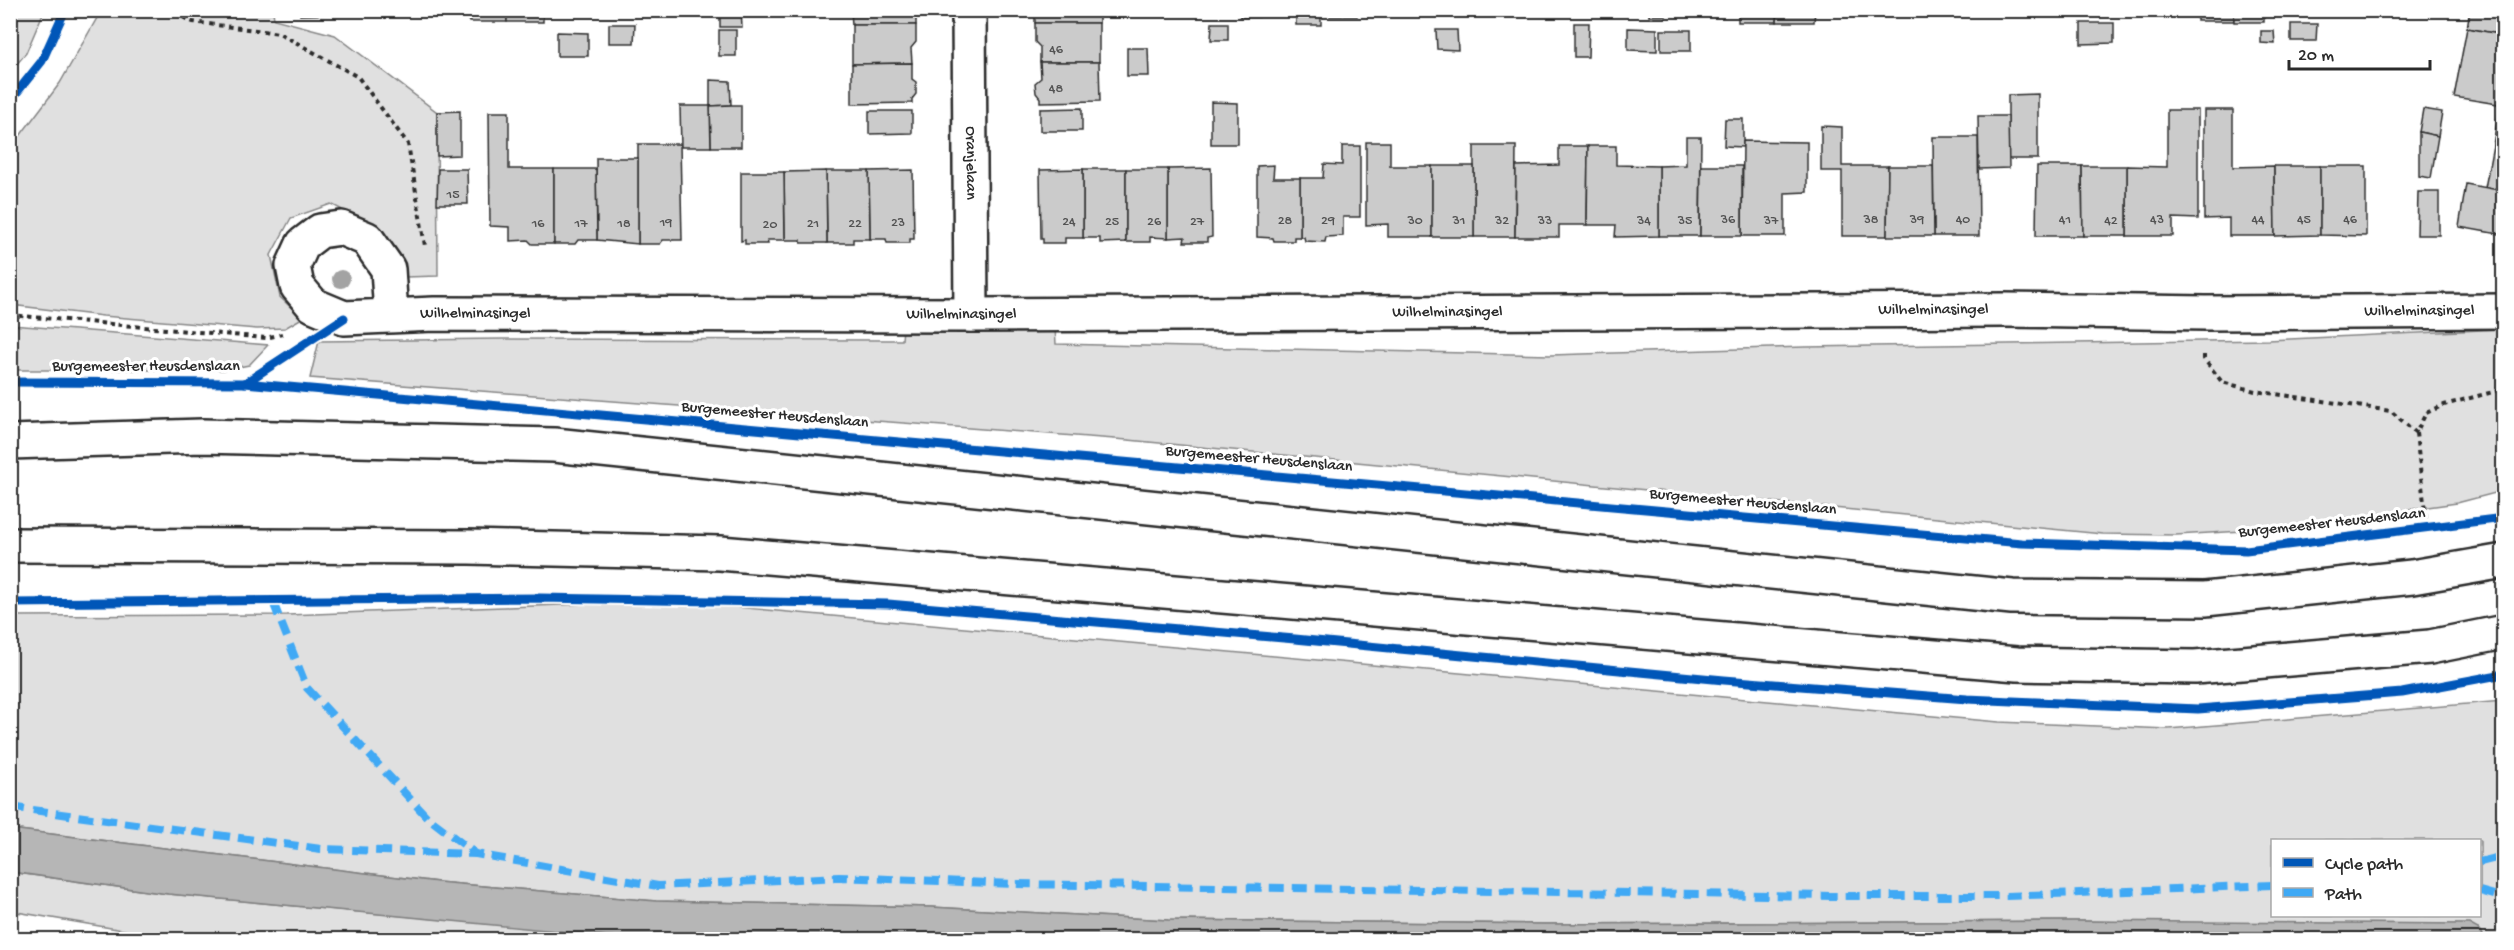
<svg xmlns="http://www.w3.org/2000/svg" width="2514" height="950" viewBox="0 0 2514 950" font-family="'Gochi Hand',sans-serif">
<rect width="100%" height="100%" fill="#fff"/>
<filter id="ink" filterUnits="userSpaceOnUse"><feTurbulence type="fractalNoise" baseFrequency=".0167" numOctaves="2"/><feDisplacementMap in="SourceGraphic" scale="12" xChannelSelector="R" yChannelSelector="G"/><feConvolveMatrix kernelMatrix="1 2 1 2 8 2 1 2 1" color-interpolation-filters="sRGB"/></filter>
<g filter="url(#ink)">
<g fill="#e0e0e0" stroke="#868686" stroke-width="1.5" fill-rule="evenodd">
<path d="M11 10 44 11 26 53 11 71Z"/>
<path d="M101 11H273L274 19 335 35 437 112 438 276 405 277 374 226 331 204 291 218 271 255 280 297 302 318 285 328 257 329 103 316 11 305 10 149 60 83Z"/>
<path d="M10 325H11L268 345 249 365 223 370H11Z"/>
<path d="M903 328H1055L1056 344 1551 355 1805 347 2268 340 2503 329V491L2457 503 2259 530 2176 535 2103 534 1128 440 310 378 319 341 503 339 902 340Z"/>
<path d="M668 601 1999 722 2168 729 2503 701V939H2486L2478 929 2080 921 1545 924 1168 920 931 907 656 901 438 882 11 829V616L287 615ZM2272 840H2480V916H2272Z"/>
<path d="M10 872 168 894 650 939H176L11 911Z"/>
</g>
<path fill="#b6b6b6" stroke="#7e7e7e" stroke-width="1.5" d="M11 829 438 882 656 901 931 907 1168 920 1545 924 2080 921 2469 924 2478 929 2486 939 650 940 168 894 11 872Z"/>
<g fill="#cbcbcb" stroke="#2b2b2b" stroke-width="1.5">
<path d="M300 10H350V14L300 15Z"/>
<rect x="352" y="10" width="38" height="4"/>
<path d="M468 10H507V22H469Z"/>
<rect x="507" y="10" width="36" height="12"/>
<rect x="634" y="10" width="27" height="4"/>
<path d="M720 10H741L742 27H720Z"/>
<path d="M851 10H916V25H852Z"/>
<rect x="1035" y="10" width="64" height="13"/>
<rect x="1240" y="10" width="19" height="7"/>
<rect x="1296" y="10" width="25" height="15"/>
<rect x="1330" y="10" width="27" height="6"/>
<path d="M1364 10H1400V15L1364 16Z"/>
<rect x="1401" y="10" width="28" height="5"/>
<path d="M1471 10H1504L1500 15H1471Z"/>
<rect x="1592" y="10" width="26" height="5"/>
<rect x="1649" y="10" width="17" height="6"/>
<path d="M1674 10H1703V15L1674 16Z"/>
<path d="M1738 10H1778L1777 22H1738Z"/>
<path d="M1778 10H1815L1814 22H1777Z"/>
<rect x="1815" y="10" width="36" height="4"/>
<rect x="1901" y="10" width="23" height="4"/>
<rect x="1924" y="10" width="38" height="4"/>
<rect x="2048" y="10" width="36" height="3"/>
<path d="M2084 10H2121V12L2084 13Z"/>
<rect x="2121" y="10" width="38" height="3"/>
<rect x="2167" y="10" width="30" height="3"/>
<rect x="2197" y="10" width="37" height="11"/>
<rect x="2234" y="10" width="30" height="12"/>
<rect x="2308" y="10" width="26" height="3"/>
<path d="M2470 10H2504V35L2467 28Z"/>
<path d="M1035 23H1099V62H1040V47L1035 42Z"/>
<path d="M1212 23H1228V40H1211Z"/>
<path d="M1574 23H1589L1588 57H1574Z"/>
<path d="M2081 23H2114V43L2081 44Z"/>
<path d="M609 24H635L634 43H609Z"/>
<path d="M2291 24H2317L2316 41H2291Z"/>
<path d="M852 25H916V42L911 48 912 63 852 64Z"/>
<path d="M1628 28 1657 29V51L1628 50Z"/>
<path d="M2467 28 2504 35V105L2454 97Z"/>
<rect x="719" y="30" width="17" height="26"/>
<path d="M1436 30H1457L1458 50 1437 49Z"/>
<rect x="1661" y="30" width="30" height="21"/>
<path d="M2261 31H2274L2275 44 2261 43Z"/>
<path d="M557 32 588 33V56H557Z"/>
<path d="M1127 48H1148L1149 76H1127Z"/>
<path d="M1040 62H1099L1100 101 1040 102V98L1036 93 1035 83 1041 78Z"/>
<path d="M912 63V79L916 82V94L912 99V103L852 104V64Z"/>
<path d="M710 80 730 81 731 105 710 106Z"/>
<path d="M2038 94V159H2008V95Z"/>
<path d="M1211 102 1238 103V144H1211Z"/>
<path d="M2500 104 2504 105V147L2493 145Z"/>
<path d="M731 105H741V147H711L710 106Z"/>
<path d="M680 106H710L711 147H681Z"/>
<path d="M1082 108V131H1040V109Z"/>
<path d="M2423 109 2442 112 2438 136 2419 132Z"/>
<path d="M2167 110H2198V219L2173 218V236H2127V166L2167 167Z"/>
<path d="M2204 110H2233V167L2274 166 2275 236H2229V218L2204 219Z"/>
<path d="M460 111V155L437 156V112Z"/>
<path d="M869 111H912V133L869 134Z"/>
<path d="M489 112H509V169H554V244H532L528 240 510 241V227L490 226Z"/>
<path d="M1978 116H2008L2009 168 1979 169Z"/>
<path d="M1725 119H1743V147L1724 146Z"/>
<path d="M1821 126 1842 127V166H1888L1887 236H1842V171H1821Z"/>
<path d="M2419 132 2438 136 2431 178 2419 176Z"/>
<path d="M1686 137H1701L1700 236H1659V166L1686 165Z"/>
<path d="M1933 137H1978L1979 236H1934Z"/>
<path d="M1743 141 1807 142V192L1785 193V236H1742Z"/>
<path d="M1366 142H1390V166H1432V237H1388V224L1366 225Z"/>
<path d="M638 144H680L682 240H663L660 244H638Z"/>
<path d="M2493 145 2504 147V191L2485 188Z"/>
<path d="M1342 146H1360V217H1343V236L1326 237 1325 242 1305 241 1304 237H1300V178H1323L1324 164 1342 165Z"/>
<path d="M1474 146H1516L1515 237H1474Z"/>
<path d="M1559 146H1588L1587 225H1559V237H1515L1516 166 1559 165Z"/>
<path d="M1588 146H1616V165L1659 166V236L1615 237 1616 225H1587Z"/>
<path d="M596 158H638V244L597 240Z"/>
<path d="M1274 165 1273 178H1300V237H1294V241H1274L1273 238 1257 237V166Z"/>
<rect x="1432" y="166" width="42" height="71"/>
<path d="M1701 166H1742V236H1700Z"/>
<path d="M1888 166H1933L1934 236H1887Z"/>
<path d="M2037 166H2082L2083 236H2036Z"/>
<path d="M2082 166H2127V236H2083Z"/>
<path d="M2274 166H2320V235L2275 236Z"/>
<path d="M2320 166H2366V236L2320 235Z"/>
<path d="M1211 168 1212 237 1207 238V242H1184L1185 237 1168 238V169Z"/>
<path d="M438 169H467L468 204H437Z"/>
<path d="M554 169H596L597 240H578L575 244H554Z"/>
<path d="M1083 169H1126V242L1100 243V238H1083Z"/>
<path d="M1083 169V238H1065V243H1043V239H1041L1040 170Z"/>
<path d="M1126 169H1168V238L1150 237V242H1126Z"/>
<path d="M913 170 914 239H910V243H887L886 239H870L869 171Z"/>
<path d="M826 171H869L870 239H853V243H827Z"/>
<path d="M826 171 827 243H801V240H785L784 172Z"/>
<path d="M741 172H784L785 240H767L768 244H745V240L741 241Z"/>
<path d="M2466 184 2504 191V235L2459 227Z"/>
<path d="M2418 192H2439V235H2417Z"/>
</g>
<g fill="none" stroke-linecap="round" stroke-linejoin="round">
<g stroke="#2b2b2b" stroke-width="38">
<g id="minor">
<path id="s1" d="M969 10 971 315"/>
<path id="s2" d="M391 315 388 269 367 239 341 228 320 231 303 244 293 266 297 286 313 305 344 318 434 314 971 315 2005 310 2206 313 2504 311"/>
</g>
</g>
<g stroke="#2b2b2b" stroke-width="38">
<g id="major">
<path d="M10 442 202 436 554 445 2012 597 2205 599 2412 577 2504 561"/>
<path d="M10 545 469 547 720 553 2017 664 2195 667 2430 647 2504 632"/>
</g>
</g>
<g stroke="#2b2b2b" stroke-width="4" stroke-dasharray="4.5 4.5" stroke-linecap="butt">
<path d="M167 10 193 22 279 33 358 77 408 144 425 246"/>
<path d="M10 315 266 338 282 334"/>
<path d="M2204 355V359L2222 382 2255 391 2391 411 2416 433 2426 413 2444 405 2504 389"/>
<path d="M2416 433 2427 529"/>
</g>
<use href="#minor" stroke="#fff" stroke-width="33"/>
<use href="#major" stroke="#fff" stroke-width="33"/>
<g stroke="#3fa9f5" stroke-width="8" stroke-dasharray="15 8" stroke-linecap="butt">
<path d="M273 602 307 688 427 817 476 854 658 886 839 877 1014 884 1831 896H2006L2272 885"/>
<path d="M10 807 321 849 476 854"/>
<path d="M2480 862 2504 856"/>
<path d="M2480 891 2504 898"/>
</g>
<g stroke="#fff" stroke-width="13">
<g id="cycleway">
<path d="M10 101 42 61 65 10"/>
<path d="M10 382 245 383 2022 543 2246 550 2504 518"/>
<path d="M245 383 344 318"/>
<path d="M10 603 540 598 888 604 1295 639 1724 680 1967 699 2198 709 2402 693 2504 674"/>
</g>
</g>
<use href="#cycleway" stroke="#0057b8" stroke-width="9"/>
</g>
<circle fill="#a3a3a3" cx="341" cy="279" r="9"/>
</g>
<g text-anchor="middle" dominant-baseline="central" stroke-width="6" stroke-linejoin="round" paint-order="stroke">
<g font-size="14" fill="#535353">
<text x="1056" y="50">46</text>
<text x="1056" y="89">48</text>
<text x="453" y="195">15</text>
<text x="1728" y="220">36</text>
<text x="1871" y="220">38</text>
<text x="1917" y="220">39</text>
<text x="1963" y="220">40</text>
<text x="2065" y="220">41</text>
<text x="2157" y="220">43</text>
<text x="2258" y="220">44</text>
<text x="2304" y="220">45</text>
<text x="2350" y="220">46</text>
<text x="1285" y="221">28</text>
<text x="1328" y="221">29</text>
<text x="1415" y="221">30</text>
<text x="1459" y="221">31</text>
<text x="1502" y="221">32</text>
<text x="1545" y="221">33</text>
<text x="1644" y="221">34</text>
<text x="1685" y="221">35</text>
<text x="1771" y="221">37</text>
<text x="2111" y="221">42</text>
<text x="1069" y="222">24</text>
<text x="1112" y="222">25</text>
<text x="1154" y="222">26</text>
<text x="1197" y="222">27</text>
<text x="666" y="223">19</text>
<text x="898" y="223">23</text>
<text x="538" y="224">16</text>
<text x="581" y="224">17</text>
<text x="624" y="224">18</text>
<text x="813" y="224">21</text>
<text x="855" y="224">22</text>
<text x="770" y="225">20</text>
</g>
<g font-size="16" fill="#2b2b2b" stroke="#fff">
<text stroke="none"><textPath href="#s1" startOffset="153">Oranjelaan</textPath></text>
<text stroke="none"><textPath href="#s2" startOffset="1846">Wilhelminasingel</textPath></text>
<text stroke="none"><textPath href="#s2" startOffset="2332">Wilhelminasingel</textPath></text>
<text stroke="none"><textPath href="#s2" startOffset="1360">Wilhelminasingel</textPath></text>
<text stroke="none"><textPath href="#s2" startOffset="388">Wilhelminasingel</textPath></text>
<text stroke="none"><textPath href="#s2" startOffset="874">Wilhelminasingel</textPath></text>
<text x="146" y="367">Burgemeester Heusdenslaan</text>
<text transform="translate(775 416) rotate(5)">Burgemeester Heusdenslaan</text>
<text transform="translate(1259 460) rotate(5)">Burgemeester Heusdenslaan</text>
<text transform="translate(1743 503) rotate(5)">Burgemeester Heusdenslaan</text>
<text transform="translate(2332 524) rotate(-6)">Burgemeester Heusdenslaan</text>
</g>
</g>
<rect width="2514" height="950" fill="none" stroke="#fff" stroke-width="36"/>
<rect x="18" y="18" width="2478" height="914" fill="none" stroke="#2b2b2b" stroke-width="2" filter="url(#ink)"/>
<rect x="2271" y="839" width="210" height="78" fill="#ffffff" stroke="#aaaaaa" stroke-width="1.5"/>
<rect x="2283" y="858" width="30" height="9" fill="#0057b8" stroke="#aaaaaa" stroke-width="1.5"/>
<text x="2325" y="869" font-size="18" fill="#2b2b2b">Cycle path</text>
<rect x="2283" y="888" width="30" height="9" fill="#3fa9f5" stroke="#aaaaaa" stroke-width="1.5"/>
<text x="2325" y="899" font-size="18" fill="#2b2b2b">Path</text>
<path d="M2289 60v9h141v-9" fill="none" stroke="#2b2b2b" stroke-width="3"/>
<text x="2298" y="60" font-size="18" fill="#2b2b2b" stroke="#ffffff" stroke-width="4.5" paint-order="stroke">20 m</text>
</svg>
